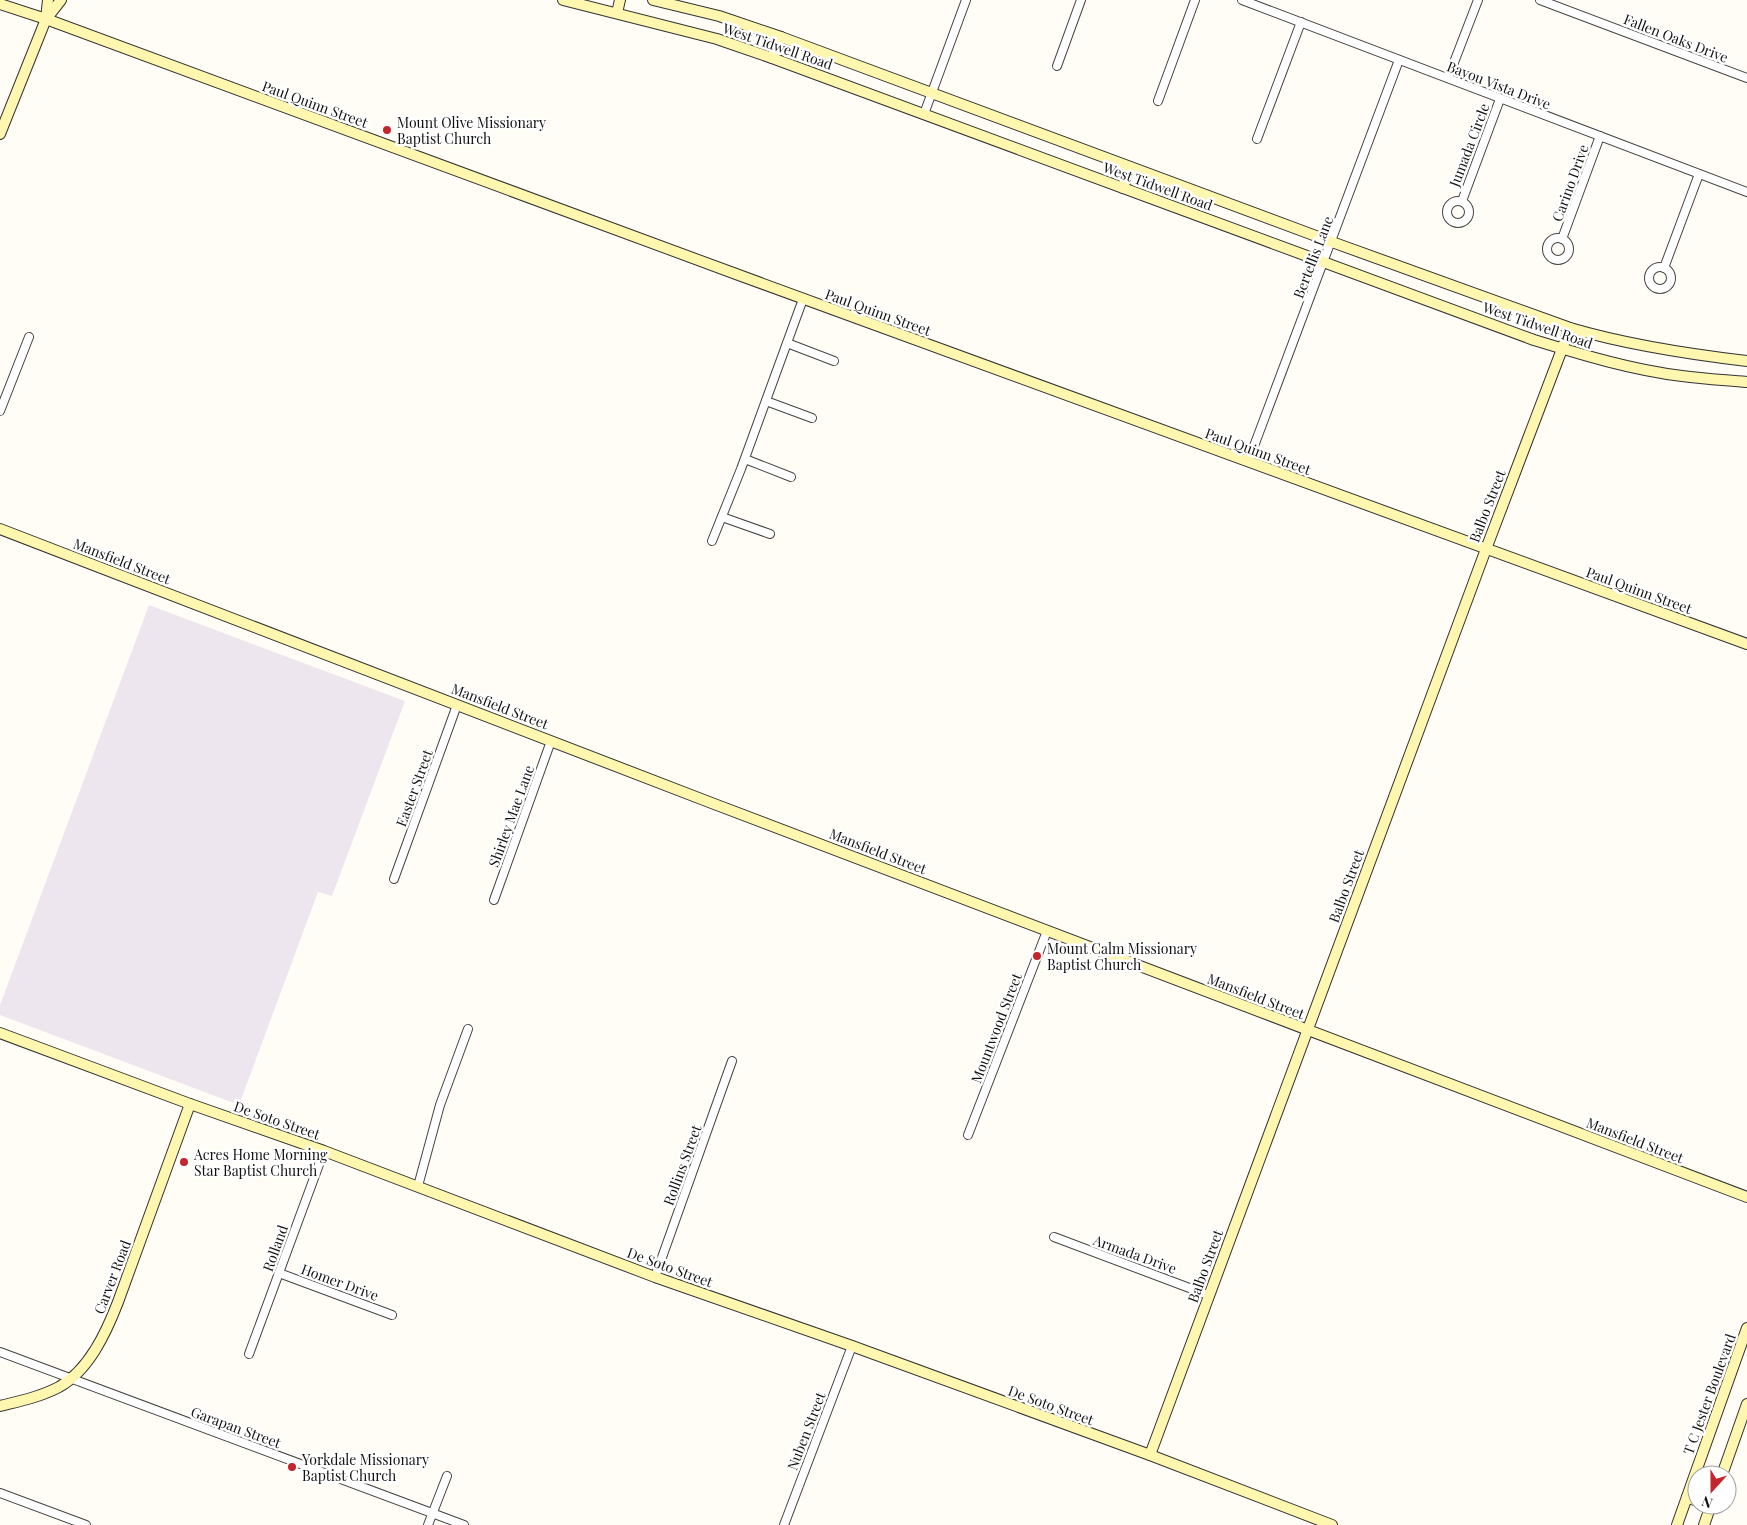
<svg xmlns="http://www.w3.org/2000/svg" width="1747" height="1525" viewBox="0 0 1747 1525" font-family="'Playfair Display',serif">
<rect width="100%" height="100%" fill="#fffdf5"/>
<path fill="#eee6ef" d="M149 605 405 701 332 896 318 892 239 1105 0 1015V1005Z"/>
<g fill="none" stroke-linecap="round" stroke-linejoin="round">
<g stroke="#444" stroke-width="10">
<g id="street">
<path d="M1242 0 1747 192"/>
<path d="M1540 0 1747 78"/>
<path d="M1057 66 1081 0"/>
<path d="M1448 78 1478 0"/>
<path d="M1158 101 1195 0"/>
<path d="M924 114 966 0"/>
<path d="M1257 139 1301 22"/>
<circle cx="1458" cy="212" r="11"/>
<path d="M1462 201 1500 99"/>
<circle cx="1558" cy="249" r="11"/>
<path d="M1562 239 1600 136"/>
<circle cx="1660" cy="278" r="11"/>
<path d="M1664 268 1699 174"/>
<path d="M787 343 834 361"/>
<path d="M766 401 812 418"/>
<path d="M0 411 29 337"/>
<path d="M745 459 791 477"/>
<path d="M1248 462 1399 60"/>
<path d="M722 517 770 534"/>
<path d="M712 541 741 469 803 299"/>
<path d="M394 879 457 705"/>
<path d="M494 900 551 741"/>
<path d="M968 1135 1047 931"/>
<path d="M418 1186 440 1105 468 1029"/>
<path d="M1054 1237 1208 1295"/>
<path d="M279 1273 392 1315"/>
<path d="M655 1277 732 1061"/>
<path d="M0 1352 464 1525"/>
<path d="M249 1354 324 1151"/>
<path d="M0 1493 86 1525"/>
<path d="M428 1525 447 1476"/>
<path d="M784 1525 852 1346"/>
</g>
</g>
<g stroke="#333" stroke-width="12">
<g id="secondary">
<path d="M563 0 717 39 772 58 1534 340C1583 355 1632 370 1682 376 1704 379 1725 380 1747 382"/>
<path d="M653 0 719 16 781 37 1332 242 1570 328C1628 345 1687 354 1747 361"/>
<path d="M0 4 46 19 736 274 1747 644"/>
<path d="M617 13 620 0"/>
<path d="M47 18 61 0"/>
<path d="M772 58 781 37"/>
<path d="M0 134 46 19 48 0"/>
<path d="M1123 188 1130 167"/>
<path d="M0 529 709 802 1747 1197"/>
<path d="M0 1033 190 1104 324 1151 655 1277 852 1346 1150 1455 1332 1525"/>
<path d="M0 1406C20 1401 40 1397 59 1387 89 1370 106 1333 118 1302L190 1104"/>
<path d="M1150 1455 1486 549 1570 328"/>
<path d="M1722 1475 1747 1404"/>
<path d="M1687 1497 1697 1501"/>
<path d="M1677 1525 1747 1328"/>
<path d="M1704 1525 1711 1505"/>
</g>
</g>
<use href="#street" stroke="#fff" stroke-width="8"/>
<use href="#secondary" stroke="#fff6b0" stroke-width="10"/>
</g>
<g fill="#c4262e" stroke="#fff" stroke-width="2">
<circle cx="387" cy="130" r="5"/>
<circle cx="1037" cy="956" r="5"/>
<circle cx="184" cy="1162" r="5"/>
<circle cx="292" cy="1467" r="5"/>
</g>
<g text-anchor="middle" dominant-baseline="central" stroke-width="5" stroke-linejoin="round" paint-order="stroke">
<g font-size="14" fill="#111" stroke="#fff">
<text transform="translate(1676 38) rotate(21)">Fallen Oaks Drive</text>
<text transform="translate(778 46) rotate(19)">West Tidwell Road</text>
<text transform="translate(1499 85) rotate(21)">Bayou Vista Drive</text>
<text transform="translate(315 104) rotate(20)">Paul Quinn Street</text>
<text transform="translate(1469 145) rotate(-69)">Jumada Circle</text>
<text transform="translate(1570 183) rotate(-70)">Carino Drive</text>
<text transform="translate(1158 186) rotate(20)">West Tidwell Road</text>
<text transform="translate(1313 257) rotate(-69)">Bertellis Lane</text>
<text transform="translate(878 312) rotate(20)">Paul Quinn Street</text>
<text transform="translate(1538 325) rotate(19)">West Tidwell Road</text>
<text transform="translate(1258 451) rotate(20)">Paul Quinn Street</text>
<text transform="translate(1487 506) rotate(-69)">Balbo Street</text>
<text transform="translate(122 561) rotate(21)">Mansfield Street</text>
<text transform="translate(1639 590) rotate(20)">Paul Quinn Street</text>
<text transform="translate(500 706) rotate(21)">Mansfield Street</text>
<text transform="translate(414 788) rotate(-70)">Easter Street</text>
<text transform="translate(511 816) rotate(-70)">Shirley Mae Lane</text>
<text transform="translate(878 851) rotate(21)">Mansfield Street</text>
<text transform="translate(1346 886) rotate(-70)">Balbo Street</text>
<text transform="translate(1256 996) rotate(21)">Mansfield Street</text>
<text transform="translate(996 1028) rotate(-69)">Mountwood Street</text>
<text transform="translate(277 1120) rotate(19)">De Soto Street</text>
<text transform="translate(1635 1140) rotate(21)">Mansfield Street</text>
<text transform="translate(682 1165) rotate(-70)">Rollins Street</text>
<text transform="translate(275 1248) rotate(-70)">Rolland</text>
<text transform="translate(1135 1254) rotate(20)">Armada Drive</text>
<text transform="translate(1205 1266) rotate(-70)">Balbo Street</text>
<text transform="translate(670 1267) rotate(20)">De Soto Street</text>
<text transform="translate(112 1277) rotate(-69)">Carver Road</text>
<text transform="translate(340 1282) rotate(20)">Homer Drive</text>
<text transform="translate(1709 1394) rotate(-70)">T C Jester Boulevard</text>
<text transform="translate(1051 1405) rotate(20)">De Soto Street</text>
<text transform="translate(236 1427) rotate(20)">Garapan Street</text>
<text transform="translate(806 1431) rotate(-69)">Nuben Street</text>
</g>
<g font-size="14" fill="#111" stroke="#fff" text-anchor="start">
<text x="397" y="122">Mount Olive Missionary<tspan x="397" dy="16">Baptist Church</tspan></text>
<text x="1047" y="948">Mount Calm Missionary<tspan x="1047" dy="16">Baptist Church</tspan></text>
<text x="194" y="1154">Acres Home Morning<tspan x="194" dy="16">Star Baptist Church</tspan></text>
<text x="302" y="1459">Yorkdale Missionary<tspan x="302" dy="16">Baptist Church</tspan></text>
</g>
</g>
<g transform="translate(1712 1490) rotate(201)"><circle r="24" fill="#ffffff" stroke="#a0a0a0"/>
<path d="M0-4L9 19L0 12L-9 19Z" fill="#c4262e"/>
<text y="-8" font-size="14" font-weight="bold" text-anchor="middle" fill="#111111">N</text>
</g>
</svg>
